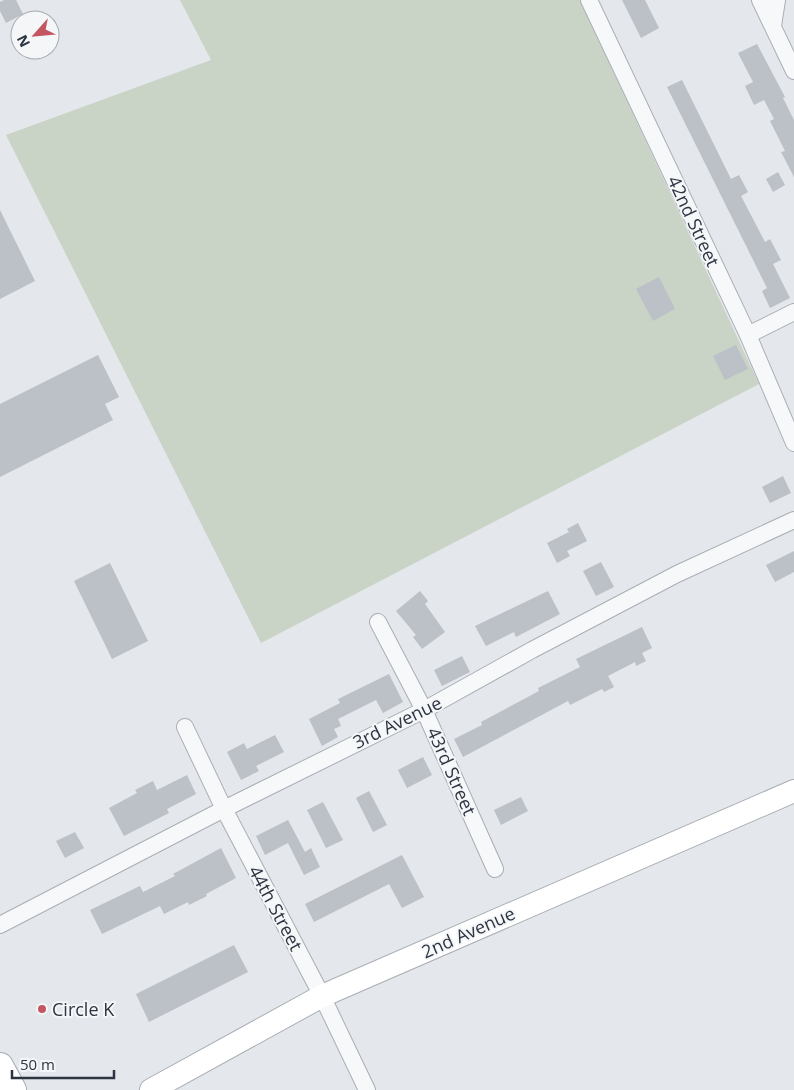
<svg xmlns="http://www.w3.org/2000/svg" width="794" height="1090" viewBox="0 0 794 1090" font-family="'Open Sans',sans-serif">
<rect width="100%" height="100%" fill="#e4e7eb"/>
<path fill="#c9d4c6" d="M180 0H580L759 384 261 643 6 135 211 60Z"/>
<g fill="#bcc0c7">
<path d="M4 0H16L23 14 6 23 0 11V2Z"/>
<path d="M622 0H645L659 28 641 38Z"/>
<path d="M757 44 785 97 783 98 794 120V177L781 152 785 151 770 121 774 119 764 100 754 105 745 86 753 82 738 53Z"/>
<path d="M682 80 731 179 739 175 748 192 741 196 765 242 770 239 781 260 773 264 790 298 770 308 762 291 767 288 667 87Z"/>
<path d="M778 172 785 185 773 192 766 179Z"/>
<path d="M0 210 35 281 0 299Z"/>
<path d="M659 277 675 309 653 321 636 289Z"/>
<path d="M736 345 748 369 725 380 713 356Z"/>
<path d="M98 355 119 397 105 404 113 420 0 477V404Z"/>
<path d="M783 476 791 493 770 503 762 487Z"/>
<path d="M578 523 587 541 567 551 570 556 557 563 547 543 569 532 567 529Z"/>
<path d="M794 551V572L775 582 766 565Z"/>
<path d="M601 562 614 587 596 596 583 571Z"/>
<path d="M110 563 148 641 112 659 74 581Z"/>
<path d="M420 591 428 601 425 604 445 632 422 649 413 637 416 635 396 611Z"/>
<path d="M548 591 560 614 516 637 514 632 486 646 475 626Z"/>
<path d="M642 627 652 648 642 653 646 661 636 666 635 662 608 676 614 687 604 692 602 689 570 705 568 701 463 757 454 739 482 725 481 722 539 691 538 688 580 667 576 659Z"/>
<path d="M462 656 470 672 442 686 434 670Z"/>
<path d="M389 674 403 702 383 713 376 700 338 719 341 726 334 729 338 737 322 746 309 719 340 703 338 699Z"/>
<path d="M275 735 284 752 256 766 259 771 241 780 227 752 244 743 247 749Z"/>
<path d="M423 757 432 775 407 788 398 770Z"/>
<path d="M187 775 196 794 167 809 169 813 124 836 109 808 137 793 135 790 153 781 157 790Z"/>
<path d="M369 791 387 825 373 832 356 798Z"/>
<path d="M521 797 528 811 501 825 494 810Z"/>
<path d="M323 802 343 840 326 848 307 810Z"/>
<path d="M288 820 305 852 311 848 320 867 304 875 288 843 265 855 256 836Z"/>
<path d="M75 832 84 848 65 858 56 841Z"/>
<path d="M221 848 236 878 206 894 207 896 189 905 188 902 164 914 160 906 102 934 90 910 140 886 143 892 175 876 173 874Z"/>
<path d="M402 855 424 897 402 908 389 884 314 922 305 904Z"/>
<path d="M234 945 248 972 149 1022 136 994Z"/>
</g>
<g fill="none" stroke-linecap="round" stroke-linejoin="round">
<g stroke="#a9aeb5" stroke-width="18">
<g id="minor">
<path d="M589 0 748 335 794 443"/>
<path d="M760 0 794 71"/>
<path d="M773 26 777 0"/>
<path d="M748 335 794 312"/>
<path d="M378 622 424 710 495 869"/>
<path d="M185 727 224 809 322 996 367 1090"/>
<path d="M0 925 224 809 424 710 532 650 677 574 794 520"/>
</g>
</g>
<g stroke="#a9aeb5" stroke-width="24">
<path id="secondary" d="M151 1090 322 996 794 791"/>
</g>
<g stroke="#a5aab5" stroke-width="28">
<path id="primary" d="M0 1066 13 1090"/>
</g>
<use href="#minor" stroke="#f7f8f9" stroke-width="16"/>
<use href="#secondary" stroke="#fff" stroke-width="22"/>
<use href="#primary" stroke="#fff" stroke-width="26"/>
</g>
<circle fill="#c35660" stroke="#f4f6f8" stroke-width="2" cx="42" cy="1009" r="5"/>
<g text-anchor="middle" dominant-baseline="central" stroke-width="4" stroke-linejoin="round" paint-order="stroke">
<g font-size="18" fill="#2d3442" stroke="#f4f6f8">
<text transform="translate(694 221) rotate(65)">42nd Street</text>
<text transform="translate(397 722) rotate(-26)">3rd Avenue</text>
<text transform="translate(452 771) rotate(66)">43rd Street</text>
<text transform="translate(276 908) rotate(62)">44th Street</text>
<text transform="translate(468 932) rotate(-24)">2nd Avenue</text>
</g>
<g font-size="18" fill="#2d3442" stroke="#f4f6f8" text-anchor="start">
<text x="52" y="1009">Circle K</text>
</g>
</g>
<g transform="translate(35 35) rotate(243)"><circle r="24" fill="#f4f6f8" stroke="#a4a8af"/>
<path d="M0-4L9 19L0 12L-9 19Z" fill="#c35660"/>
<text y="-8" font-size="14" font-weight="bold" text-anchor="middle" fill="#2d3442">N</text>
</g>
<path d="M12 1070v8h102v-8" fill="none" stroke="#2d3442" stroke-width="2.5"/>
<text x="20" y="1070" font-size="15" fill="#2d3442" stroke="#f4f6f8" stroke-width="4" paint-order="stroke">50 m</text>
</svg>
